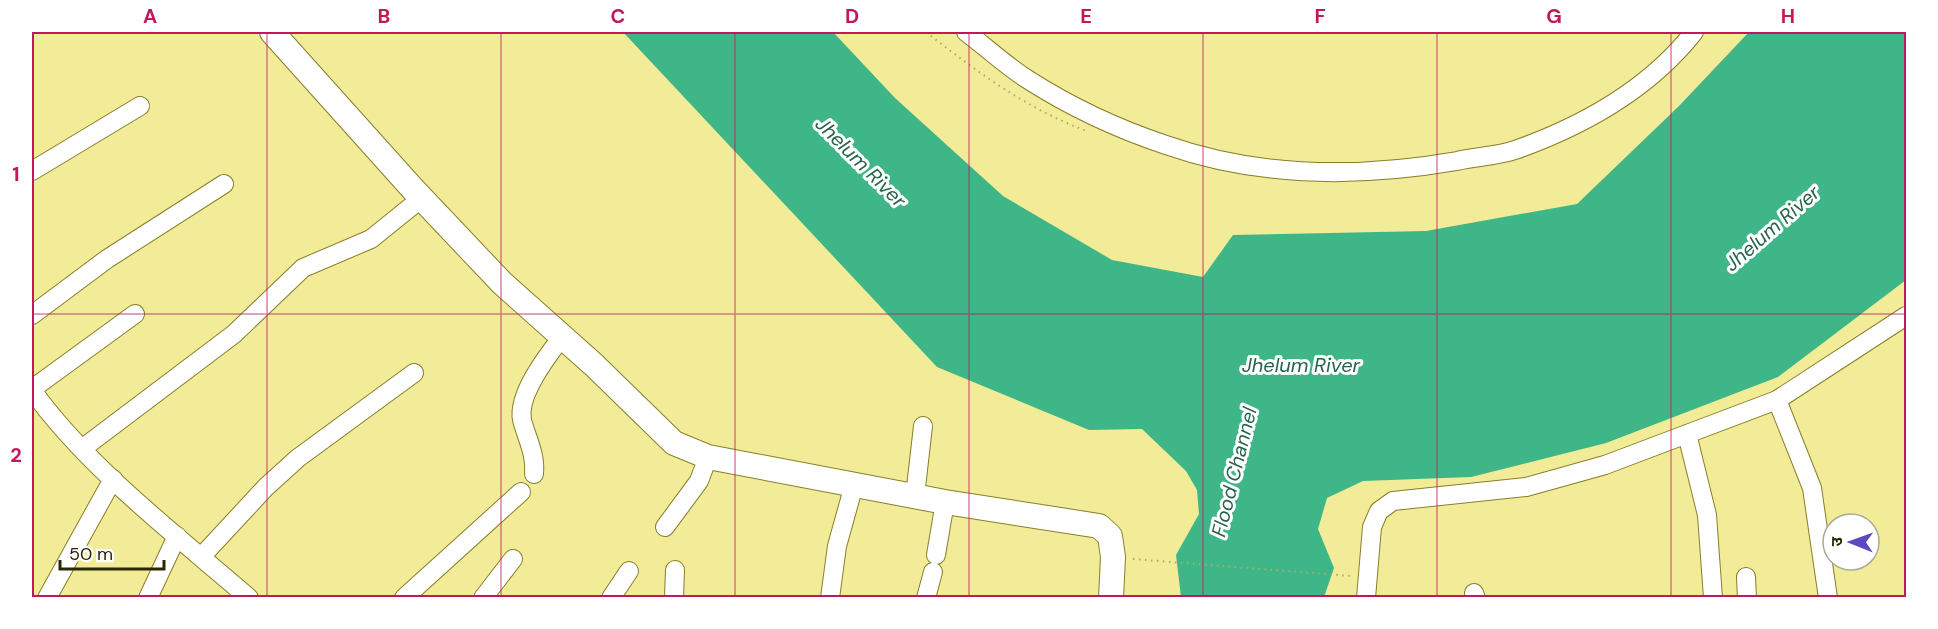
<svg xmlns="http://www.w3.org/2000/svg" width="1938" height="629" viewBox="0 0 1938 629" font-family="'DM Sans','Noto Sans Devanagari',sans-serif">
<rect width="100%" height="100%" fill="#f2eb97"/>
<path fill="#3eb688" d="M623 32H833L895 98 1003 196 1112 260 1203 277 1233 235 1426 231 1577 204 1679 106 1749 32H1906V280L1778 377 1606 443 1471 477 1363 481 1327 498 1318 529 1334 568 1324 597H1181L1176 555 1199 514 1197 490 1186 471 1142 429 1089 430 937 367Z"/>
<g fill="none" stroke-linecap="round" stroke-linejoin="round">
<g stroke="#877f2a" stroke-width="20">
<g id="minor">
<path d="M966 32C986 47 1005 65 1027 79 1069 106 1118 129 1166 145 1260 178 1359 178 1457 161 1475 157 1497 156 1515 150 1583 126 1649 89 1694 32"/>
<path d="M32 171 140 106"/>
<path d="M32 315 107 259 224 184"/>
<path d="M32 389 135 314"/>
<path d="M32 390C87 467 176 535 249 598"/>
<path d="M1777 400 1812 488 1828 598"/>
<path d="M1687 434 1707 515 1713 598"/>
<path d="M83 448 234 334 303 268 371 239 423 197"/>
<path d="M534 474C536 454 527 439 522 420 517 395 547 356 562 337"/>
<path d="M915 496 923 426"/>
<path d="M665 527 699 481 708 457"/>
<path d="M936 555 945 502"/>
<path d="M201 557 266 487 298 458 414 373"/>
<path d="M1746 577 1747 598"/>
<path d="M1474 593 1476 598"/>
<path d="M47 598 113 479"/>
<path d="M148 598 177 536"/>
<path d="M404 598 521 492"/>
<path d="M483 598 513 559"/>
<path d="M611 598 629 571"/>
<path d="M674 598 675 570"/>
<path d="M830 598 837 546 854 485"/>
<path d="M926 598 933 572"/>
<path d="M1366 598 1372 527 1379 511 1393 501 1526 487 1605 465 1777 400 1906 316"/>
</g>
</g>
<g stroke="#877f2a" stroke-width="26">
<path id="major" d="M272 32 412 188 502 283 594 365 674 443 708 457 945 502 1099 526 1110 536 1113 557 1111 598"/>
</g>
<g stroke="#afa965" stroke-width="2" stroke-dasharray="1.5 4.5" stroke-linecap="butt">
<path d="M926 32C977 72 1027 109 1089 132"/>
<path d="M1133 559 1351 576"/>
</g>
<use href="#minor" stroke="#fff" stroke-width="18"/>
<use href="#major" stroke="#fff" stroke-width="24"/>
</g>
<path fill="none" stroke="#c2185b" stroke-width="1.5" stroke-opacity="0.55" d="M267 32V598M501 32V598M735 32V598M969 32V598M1203 32V598M1437 32V598M1671 32V598M32 314H1906"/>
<g text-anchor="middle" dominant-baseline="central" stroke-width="6" stroke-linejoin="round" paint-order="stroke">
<g font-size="20" font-style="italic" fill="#27634b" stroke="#fff">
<text transform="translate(861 162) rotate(45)">Jhelum River</text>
<text transform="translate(1772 228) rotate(-41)">Jhelum River</text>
<text x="1301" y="365">Jhelum River</text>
<text transform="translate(1234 472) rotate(-76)">Flood Channel</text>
</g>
</g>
<rect width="1938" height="629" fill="none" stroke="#ffffff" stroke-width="66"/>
<g transform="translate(1851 542) rotate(271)"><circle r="28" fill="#ffffff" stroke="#aaa99a" stroke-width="1.5"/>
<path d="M0-4.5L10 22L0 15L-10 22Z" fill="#5a49c1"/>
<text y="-9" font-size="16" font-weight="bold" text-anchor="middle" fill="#2a2703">उ</text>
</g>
<path d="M60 560v9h104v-9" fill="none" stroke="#2a2703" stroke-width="3"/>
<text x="69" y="560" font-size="18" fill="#2a2703" stroke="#ffffff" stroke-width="4.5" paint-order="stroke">50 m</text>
<rect x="33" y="33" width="1872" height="563" fill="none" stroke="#c2185b" stroke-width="2"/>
<g font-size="20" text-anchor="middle" font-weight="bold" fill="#c2185b">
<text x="150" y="23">A</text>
<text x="384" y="23">B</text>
<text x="618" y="23">C</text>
<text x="852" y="23">D</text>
<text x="1086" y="23">E</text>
<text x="1320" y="23">F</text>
<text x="1554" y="23">G</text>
<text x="1788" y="23">H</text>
<text x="16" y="181">1</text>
<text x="16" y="462">2</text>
</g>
</svg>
